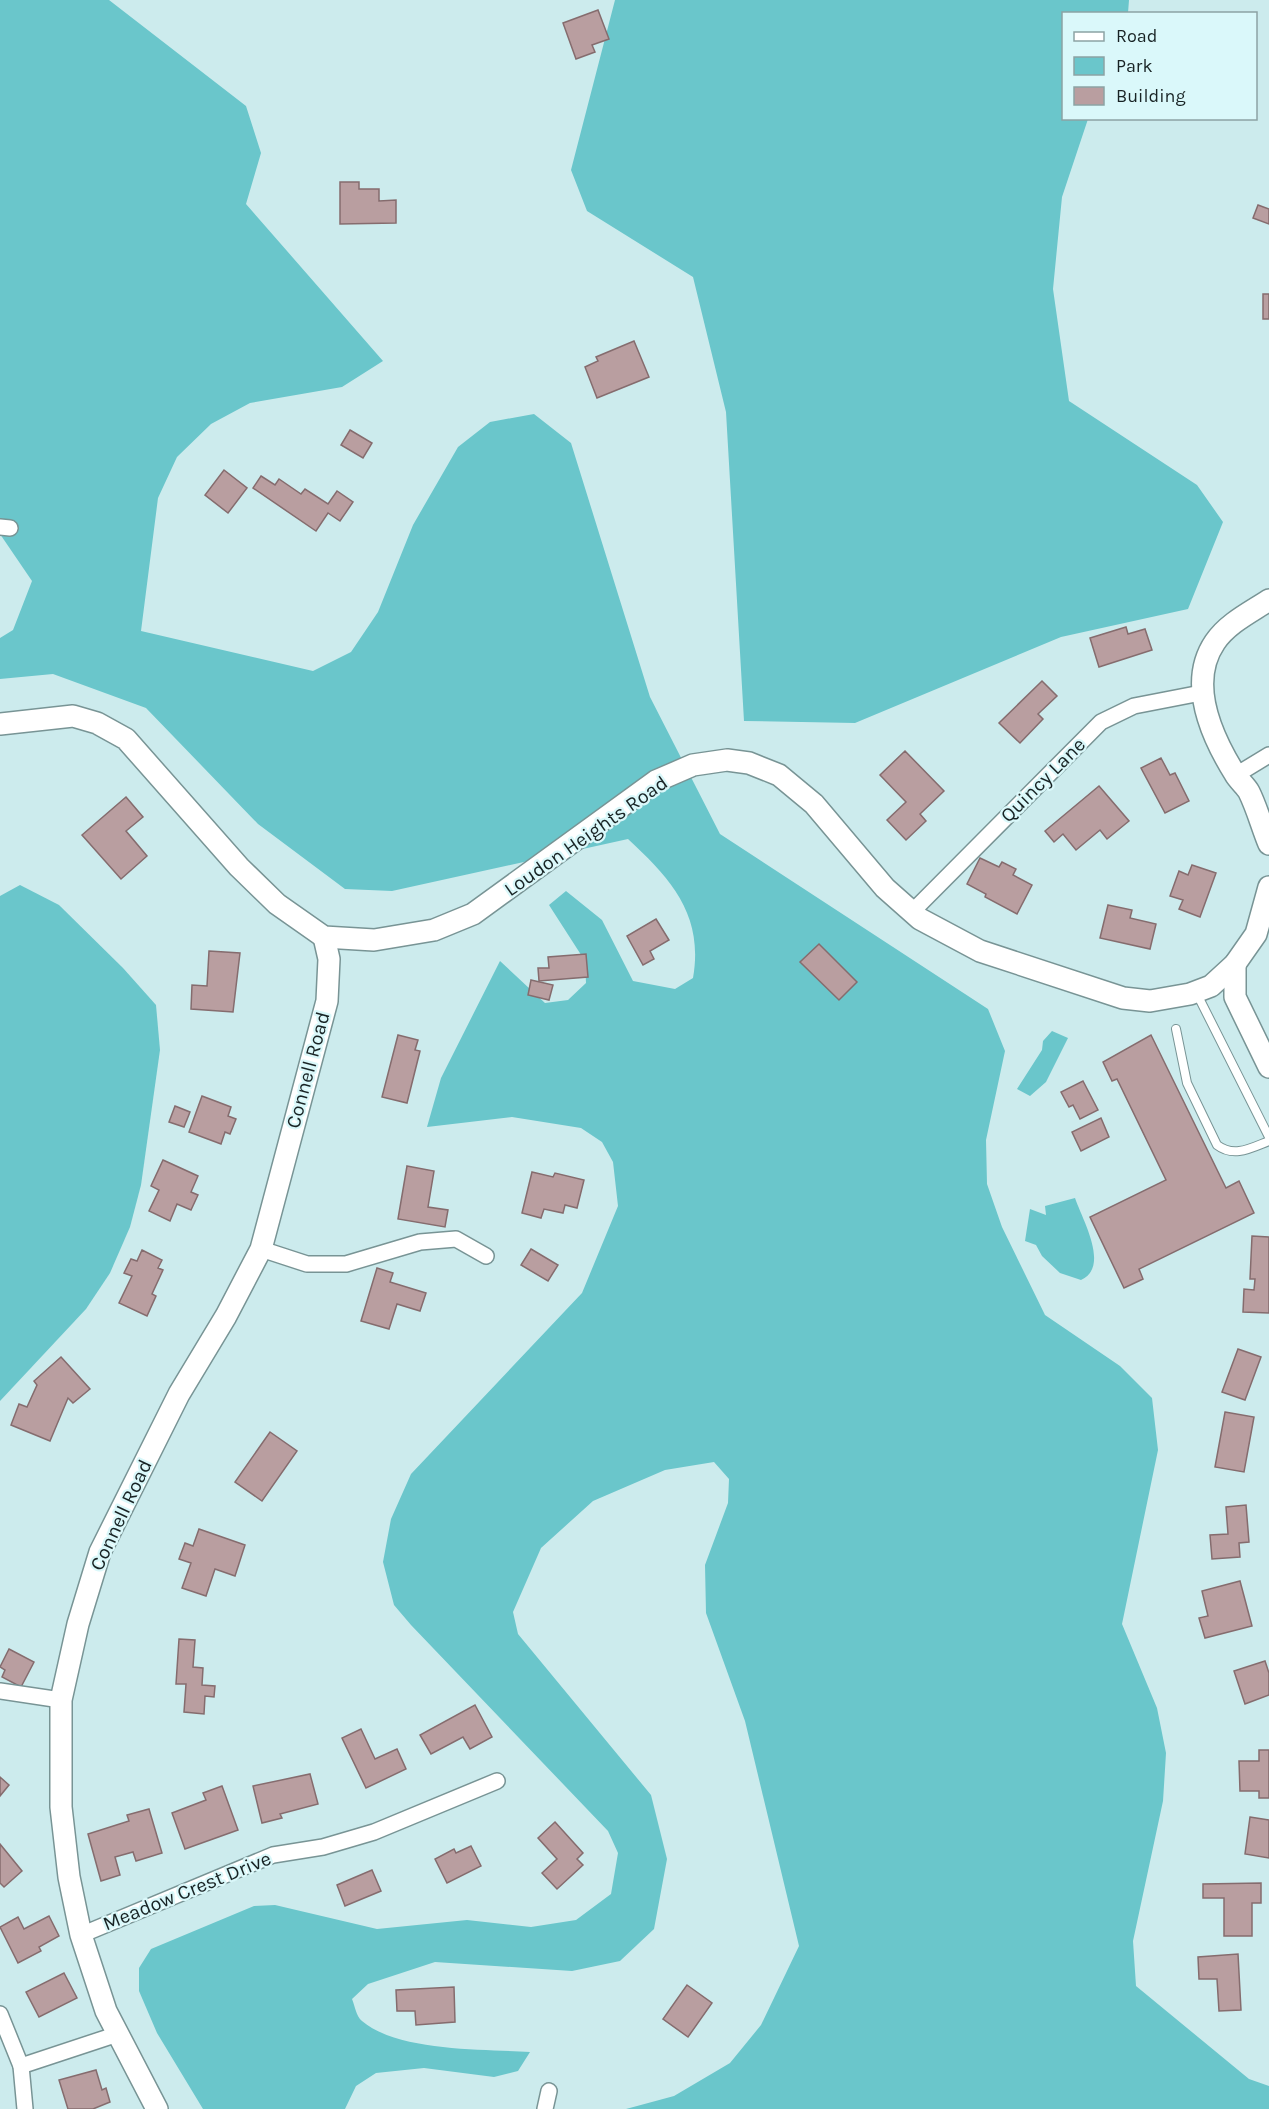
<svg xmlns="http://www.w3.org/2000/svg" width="1269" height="2109" viewBox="0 0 1269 2109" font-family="Karla,sans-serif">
<rect width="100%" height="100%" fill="#ccebed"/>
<g fill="#6ac6cb">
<path d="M0 0H109L246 106 261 153 246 204 383 361 342 387 250 403 211 424 177 457 158 498 141 631 313 671 351 652 378 612 413 525 458 447 490 422 534 414 571 443 650 697 720 834 988 1009 1005 1051 986 1140 987 1184 1002 1227 1045 1315 1120 1366 1152 1398 1158 1450 1122 1624 1157 1708 1166 1753 1163 1801 1133 1941 1136 1986 1249 2079 1269 2086V2109H626L674 2096 730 2063 761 2025 799 1946 745 1721 706 1613 705 1565 728 1503 729 1479 714 1462 665 1470 593 1501 541 1548 513 1612 518 1634 651 1795 667 1859 654 1929 620 1961 572 1971 435 1962 368 1984 352 1999C355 2006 356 2016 362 2021 399 2052 483 2049 530 2052L518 2071 494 2077 424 2068 376 2073 356 2086 345 2109H203L157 2033 139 1991V1968L151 1949 254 1906 275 1905 377 1929 467 1920 531 1927 576 1920 611 1894 618 1853 608 1831 411 1625 394 1605 383 1562 391 1519 411 1474 582 1293 618 1206 613 1162 602 1142 581 1128 512 1117 427 1127 441 1078 500 961 545 1003 568 1000 586 983 585 961 549 905 566 891 602 920 633 981 675 989 693 978C704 915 671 879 628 839L392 891 345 889 258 824 146 708 53 674 0 679V638L13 630 32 581 0 534Z"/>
<path d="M615 0H1129L1128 13 1064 14V118L1088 119 1062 197 1053 289 1069 401 1197 485 1223 522 1188 609 1061 637 855 723 744 721 726 412 693 277 587 211 571 170Z"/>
<path d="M20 885 59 905 123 968 156 1005 160 1050 141 1185 130 1227 110 1273 86 1309 0 1401V896Z"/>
<path d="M1052 1031 1068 1038 1046 1082 1030 1096 1017 1089 1042 1050 1043 1041Z"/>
<path d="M1075 1198C1083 1221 1110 1267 1081 1280L1060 1273 1042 1256 1036 1245 1025 1241 1030 1209 1046 1215 1045 1206Z"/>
</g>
<g fill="#b99ea0" stroke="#856c6e" stroke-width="1.5">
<path d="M598 10 609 39 592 45 595 52 576 59 563 23Z"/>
<path d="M340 182H359V189H379V201L396 200V223L340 224Z"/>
<path d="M1258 205 1269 209V224L1253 218Z"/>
<rect x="1263" y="294" width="6" height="25"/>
<path d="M634 341 649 377 597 398 585 367 598 361 596 357Z"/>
<path d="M350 430 372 443 363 458 341 445Z"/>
<path d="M224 470 247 488 228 513 205 495Z"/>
<path d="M261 476 275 485 279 479 301 494 305 489 328 504 337 491 353 502 340 521 328 513 316 531 253 488Z"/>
<path d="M1126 627 1128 634 1145 629 1152 650 1099 667 1090 638Z"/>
<path d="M1042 681 1057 696 1038 714 1043 719 1020 743 999 723Z"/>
<path d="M905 751 944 791 920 814 926 821 906 840 887 820 906 802 880 775Z"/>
<path d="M1161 758 1170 775 1175 773 1189 801 1165 813 1141 768Z"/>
<path d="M1099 786 1129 821 1107 839 1100 830 1076 850 1063 834 1054 842 1045 831Z"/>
<path d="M126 797 143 817 126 831 147 856 121 879 82 835Z"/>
<path d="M980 858 999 867 1002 862 1016 869 1013 875 1032 885 1017 914 985 897 986 894 967 884Z"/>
<path d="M1192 865 1216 873 1200 917 1179 909 1183 900 1170 896 1179 871 1188 875Z"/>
<path d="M1108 905 1132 910 1130 918 1156 924 1150 949 1100 938Z"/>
<path d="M656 919 669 940 650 951 654 959 643 965 627 936Z"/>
<path d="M819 944 857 982 839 1000 800 962Z"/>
<path d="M209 951 240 953 233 1012 191 1009 192 985 207 986Z"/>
<path d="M586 954 588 977 539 981 538 968H549L548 957Z"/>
<path d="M531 980 553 985 549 1000 528 995Z"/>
<path d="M398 1035 418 1040 415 1050 420 1051 407 1103 382 1097Z"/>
<path d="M1151 1035 1226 1188 1239 1181 1254 1213 1139 1269 1143 1279 1124 1288 1090 1217 1166 1180 1117 1079 1112 1081 1103 1062Z"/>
<path d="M1083 1081 1098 1110 1080 1119 1073 1105 1069 1107 1061 1092Z"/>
<path d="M202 1096 231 1107 228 1116 236 1119 230 1134 225 1132 221 1144 189 1132Z"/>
<path d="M175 1106 190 1112 184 1127 169 1122Z"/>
<path d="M1101 1118 1109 1137 1081 1151 1072 1132Z"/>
<path d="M163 1160 198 1176 191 1192 198 1195 191 1210 177 1204 170 1221 149 1211 159 1190 151 1186Z"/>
<path d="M407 1166 434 1171 428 1207 448 1210 445 1227 398 1219Z"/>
<path d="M532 1172 553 1177 555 1173 584 1180 577 1208 565 1205 563 1213 544 1209 541 1218 522 1213Z"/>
<path d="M1252 1236 1269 1237V1313L1243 1312 1244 1289 1254 1290 1255 1279H1250Z"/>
<path d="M531 1249 558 1265 548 1281 521 1265Z"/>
<path d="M142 1250 162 1260 158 1268 163 1270 152 1294 156 1296 147 1316 119 1303 132 1276 124 1273 131 1259 137 1261Z"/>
<path d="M377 1268 393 1273 390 1282 426 1293 420 1311 397 1304 389 1329 361 1321Z"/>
<path d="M1238 1349 1261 1357 1245 1400 1222 1392Z"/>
<path d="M61 1357 90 1389 73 1403 68 1398 50 1441 11 1425 19 1404 27 1407 37 1385 34 1381Z"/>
<path d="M1225 1412 1254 1417 1244 1472 1215 1467Z"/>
<path d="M270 1432 297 1451 262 1501 235 1482Z"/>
<path d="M1246 1505 1249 1542 1239 1543 1240 1557 1212 1559 1210 1535 1228 1534 1226 1507Z"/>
<path d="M199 1529 245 1545 235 1576 215 1569 206 1596 182 1588 191 1563 179 1559 185 1543 193 1546Z"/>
<path d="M1240 1581 1252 1626 1205 1638 1199 1618 1208 1616 1202 1591Z"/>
<path d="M179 1639 195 1640 193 1667 203 1668 202 1685 215 1686 214 1697 205 1696 204 1714 184 1712 186 1684H176Z"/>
<path d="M9 1649 34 1662 21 1687 2 1677 5 1670 0 1667Z"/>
<path d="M1265 1661 1269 1673V1695L1245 1704 1234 1671Z"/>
<path d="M475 1705 492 1737 470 1749 463 1737 431 1754 420 1735Z"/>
<path d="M361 1729 375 1759 397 1749 406 1769 366 1788 342 1738Z"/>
<path d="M1259 1750H1269V1798H1259V1791H1240L1239 1761H1259Z"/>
<path d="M310 1774 318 1804 280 1814 282 1818 262 1823 253 1786Z"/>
<path d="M0 1777 9 1785 0 1796Z"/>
<path d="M222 1786 238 1830 185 1849 172 1813 206 1800 203 1793Z"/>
<path d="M149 1809 162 1853 136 1861 133 1852 115 1857 120 1875 101 1881 88 1834 129 1821 127 1815Z"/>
<path d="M1250 1817 1269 1820V1858L1245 1854Z"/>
<path d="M555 1822 583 1853 577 1859 583 1865 557 1889 542 1873 557 1859 538 1838Z"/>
<path d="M0 1844 22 1871 4 1887 0 1883Z"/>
<path d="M471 1846 481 1866 447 1883 435 1859 454 1849 456 1853Z"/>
<path d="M372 1870 381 1891 345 1906 337 1885Z"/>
<path d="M1261 1883V1903H1252V1936H1224V1898H1203V1884Z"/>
<path d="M49 1916 59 1936 39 1947 41 1951 18 1963 0 1927 18 1917 24 1929Z"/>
<path d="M1238 1954 1241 2010 1219 2011 1217 1979H1199L1198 1957Z"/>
<path d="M64 1973 77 1998 39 2017 26 1992Z"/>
<path d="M687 1985 712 2003 688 2037 663 2019Z"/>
<path d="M454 1987 455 2022 416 2025 415 2011H397L396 1990Z"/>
<path d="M96 2070 102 2090 106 2088 110 2102 93 2109H68L59 2080Z"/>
</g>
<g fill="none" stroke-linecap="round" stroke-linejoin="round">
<g stroke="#789495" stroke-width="10">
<g id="lane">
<path d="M1197 994 1269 1137"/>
<path d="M1176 1029 1187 1083 1217 1145C1234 1158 1251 1148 1269 1141"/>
</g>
</g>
<g stroke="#789495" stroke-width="18">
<g id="street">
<path d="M0 527 10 528"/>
<path d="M1236 775 1269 755"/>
<path d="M911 913 1101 722 1134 706 1201 693"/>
<path d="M261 1249 307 1264H346L420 1242 456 1239 486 1256"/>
<path d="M0 1691 61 1700"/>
<path d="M81 1935 273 1855 323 1847 374 1832 497 1781"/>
<path d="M0 2014 21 2066 25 2109"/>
<path d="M21 2066 118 2034"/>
<path d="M545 2109 549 2091"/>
</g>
</g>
<g stroke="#789495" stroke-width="24">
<g id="secondary">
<path d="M1269 600C1251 612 1228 623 1215 642 1187 683 1212 737 1235 774 1239 781 1246 786 1249 792 1257 808 1262 827 1269 844"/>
<path d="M0 724 73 716 97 723 126 739 239 867 277 904 324 937 374 940 434 930 473 914 656 781 693 765 727 760 749 763 779 775 814 804 885 888 920 919 980 951 1123 998 1150 1001 1190 994 1211 986 1235 964 1256 934 1269 887"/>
<path d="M1235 964V997L1269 1067"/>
<path d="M157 2109 106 2011 81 1935 69 1877 61 1807V1700L78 1624 100 1552 179 1394 226 1316 261 1249 327 1001 329 959 324 937"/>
</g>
</g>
<use href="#lane" stroke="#fff" stroke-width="8"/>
<use href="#street" stroke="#fff" stroke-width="15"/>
<use href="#secondary" stroke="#fff" stroke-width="21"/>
</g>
<g text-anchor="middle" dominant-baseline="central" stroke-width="4.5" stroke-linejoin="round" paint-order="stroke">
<g font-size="20" fill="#182324" stroke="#daf8fa">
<text transform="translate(1043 780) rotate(-45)">Quincy Lane</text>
<text transform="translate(586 836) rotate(-35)">Loudon Heights Road</text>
<text transform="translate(308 1070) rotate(-75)">Connell Road</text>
<text transform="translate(121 1515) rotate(-65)">Connell Road</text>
<text transform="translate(187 1891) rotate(-22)">Meadow Crest Drive</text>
</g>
</g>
<rect x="1062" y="12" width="195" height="108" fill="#daf8fa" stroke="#8ca3a4" stroke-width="1.5"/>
<rect x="1074" y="32" width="30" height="9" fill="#ffffff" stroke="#8ca3a4" stroke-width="1.5"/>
<text x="1116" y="42" font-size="18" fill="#182324">Road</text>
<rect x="1074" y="57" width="30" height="18" fill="#6ac6cb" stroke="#8ca3a4" stroke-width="1.5"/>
<text x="1116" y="72" font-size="18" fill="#182324">Park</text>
<rect x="1074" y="87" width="30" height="18" fill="#b99ea0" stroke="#8ca3a4" stroke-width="1.5"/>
<text x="1116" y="102" font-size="18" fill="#182324">Building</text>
</svg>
